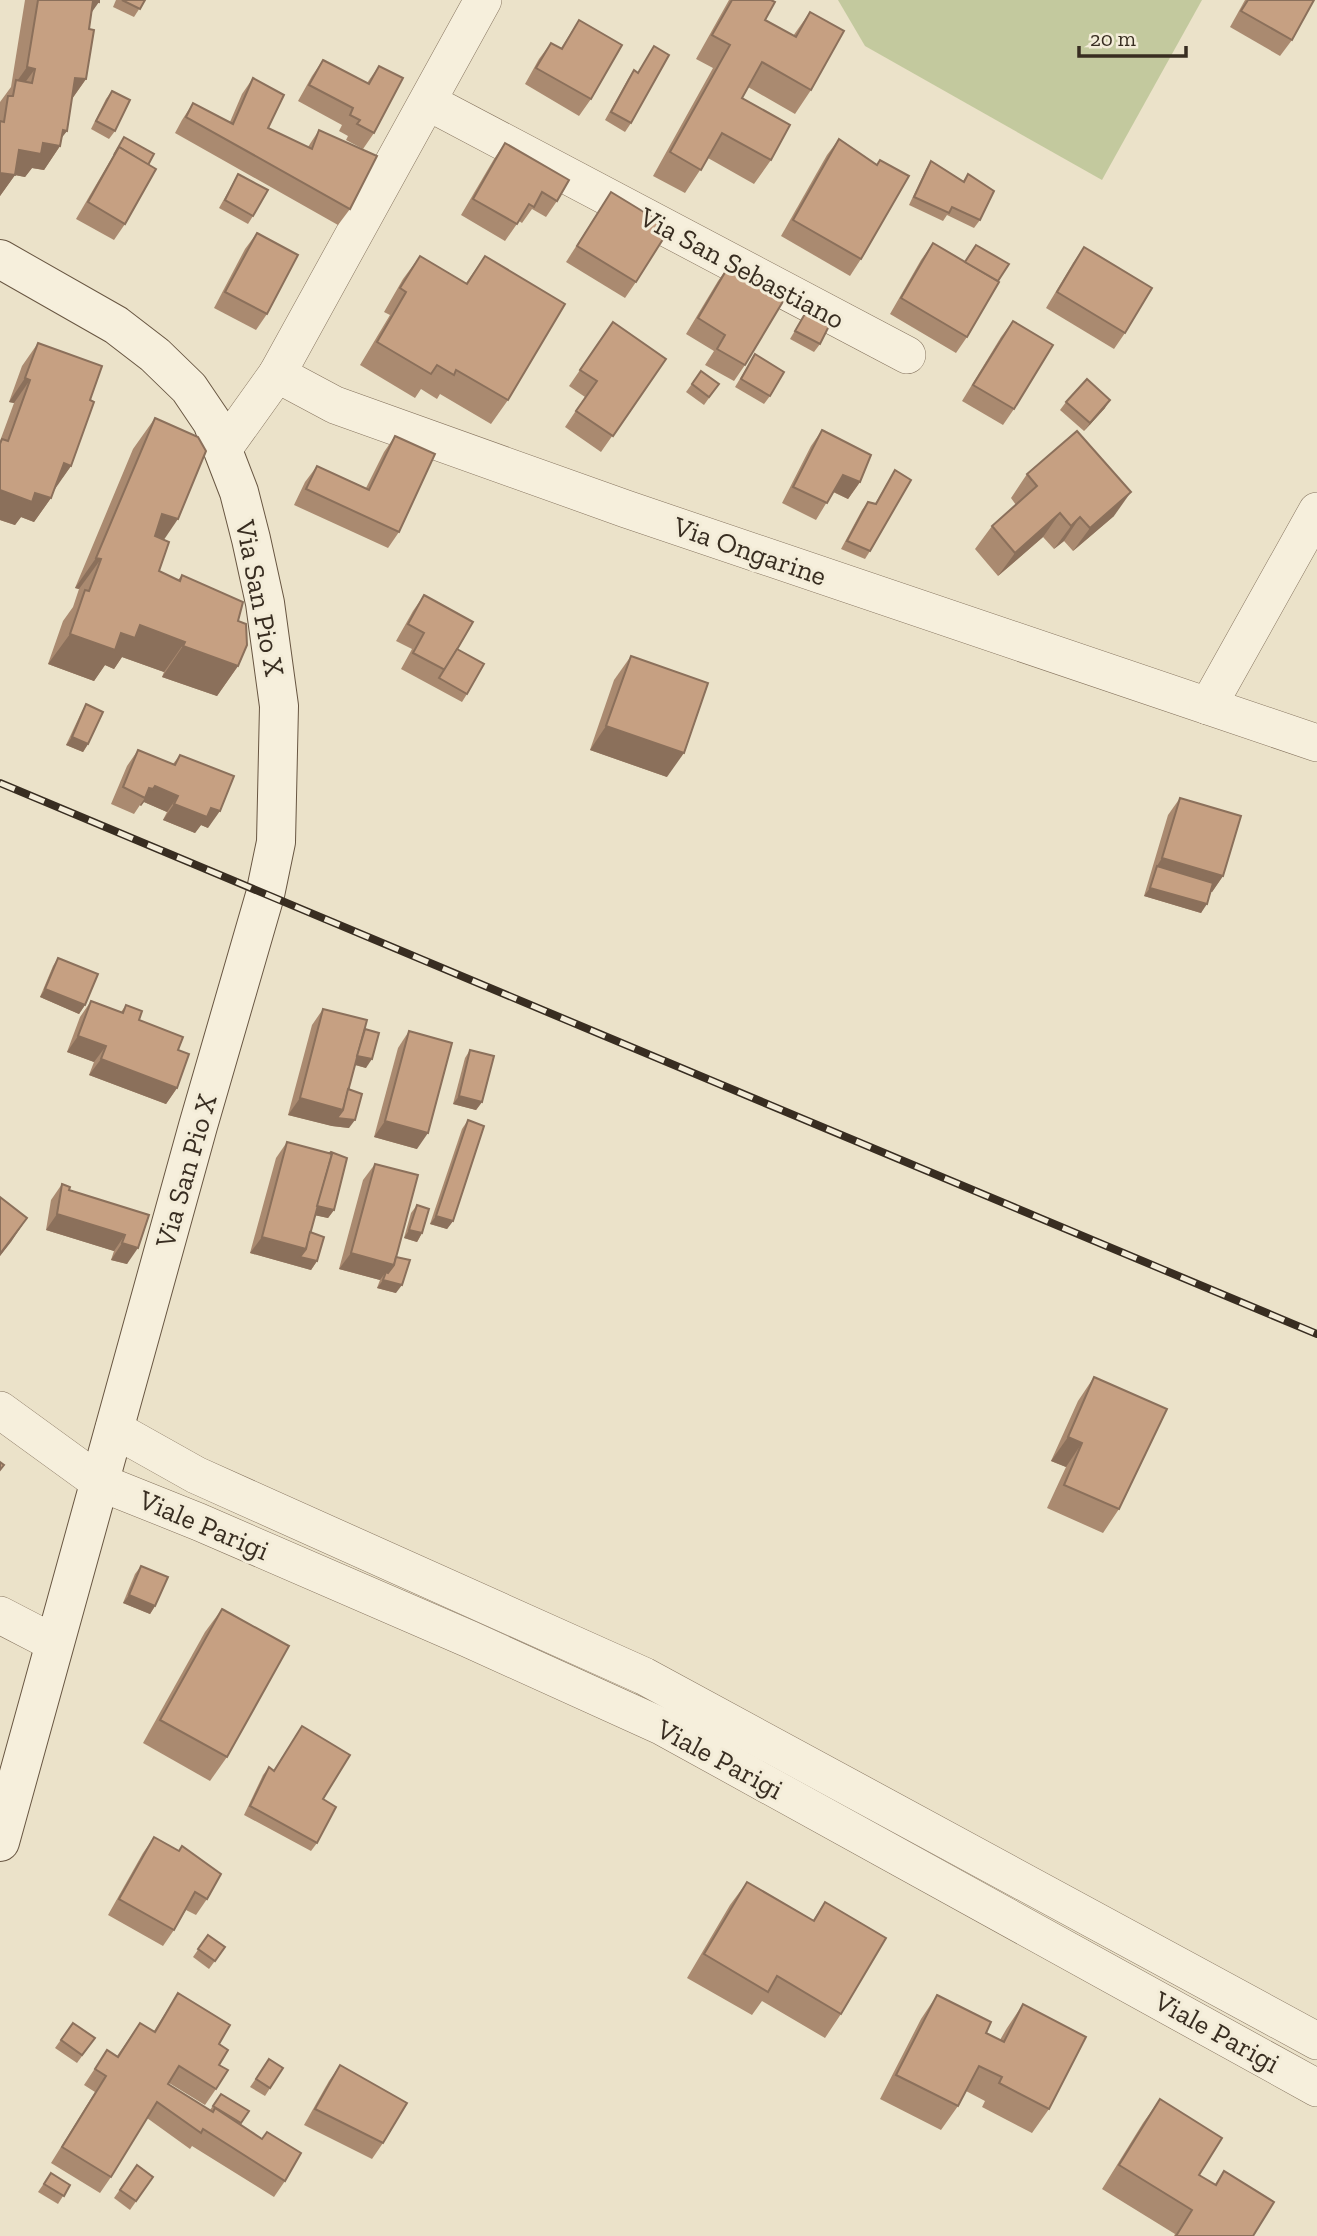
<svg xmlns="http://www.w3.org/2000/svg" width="1317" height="2236" viewBox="0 0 1317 2236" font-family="'Zilla Slab',serif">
<rect width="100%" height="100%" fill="#ebe2c9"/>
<path fill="#c3c99e" d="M838 0H1202L1102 180 865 46Z"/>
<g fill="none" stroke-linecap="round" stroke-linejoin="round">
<g stroke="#86745f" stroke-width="38">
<g id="street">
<path d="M428 102 907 355"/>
<path d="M277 374 483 0"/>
<path d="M224 448 277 374 335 405 626 509 1317 743"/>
<path d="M1208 706 1317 511"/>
<path d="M0 1410 99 1482 199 1522 469 1639 663 1727 1317 2088"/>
<path d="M114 1429 196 1475 644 1676 1317 2041"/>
<path d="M0 1615 54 1643"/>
</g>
</g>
<g stroke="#685642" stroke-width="40">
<path id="secondary" d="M0 259 116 325 155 355 189 388 212 422 239 492 251 539 265 603 279 706 276 842 265 895 198 1126 0 1842"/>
</g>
<use href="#street" stroke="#f6efdc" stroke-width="37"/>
<use href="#secondary" stroke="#f6efdc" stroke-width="38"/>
<g stroke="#382d21" stroke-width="8">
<path id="rail" d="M0 783 1317 1334"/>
</g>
<use href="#rail" stroke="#f3ecd8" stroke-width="5" stroke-dasharray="16" stroke-linecap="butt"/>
</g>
<g fill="#aa8a70">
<path d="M25 0H99L91 13 89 29 86 79 72 99 67 131 62 137 60 146 44 170 32 168 25 177 15 175 0 196V102L11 87Z"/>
<path d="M116 0H145L134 17 113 7Z"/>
<path d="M729 0H771L765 20 793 36 810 12 811 90 795 114 748 87 742 98 771 160 754 184 708 158 685 193 653 176 713 68 696 59Z"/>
<path d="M1245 0H1314L1292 40 1280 56 1230 27Z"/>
<path d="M579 20 591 99 579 116 525 84 539 59 551 43 561 48Z"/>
<path d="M654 46 631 123 625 132 605 120 628 79 634 70 638 73Z"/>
<path d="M323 60 367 83 379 66 374 133 363 149 346 140 348 136 339 131 342 125 298 101 312 76Z"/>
<path d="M253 78 268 128 308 147 319 130 350 209 338 225 175 133 182 120 193 103 230 122 242 94Z"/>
<path d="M112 91 115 131 109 139 91 129 106 99Z"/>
<path d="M124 137 148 165 125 224 114 240 76 219Z"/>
<path d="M839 139 861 259 850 276 781 236 827 155Z"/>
<path d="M505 143 557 201 546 217 532 209 522 223 519 221 505 241 461 215 494 159Z"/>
<path d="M931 161 963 181 968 174 980 220 974 228 947 215 943 221 909 205 926 169Z"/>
<path d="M238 174 253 216 248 224 219 208 233 183Z"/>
<path d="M611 192 636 282 625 298 566 262Z"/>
<path d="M257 233 267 314 256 330 214 308 245 249Z"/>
<path d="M933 243 965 262 976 245 967 337 956 353 890 314 921 260Z"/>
<path d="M1084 247 1125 333 1114 349 1046 308 1073 263Z"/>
<path d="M420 256 466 283 485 256 508 400 491 424 440 394 437 399 421 389 415 398 360 365 390 315 384 312 403 279Z"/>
<path d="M730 264 745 365 734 381 705 365 714 351 686 334 718 281Z"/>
<path d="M806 312 820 344 814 352 790 339Z"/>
<path d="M1013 321 1014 409 1003 425 962 401 1001 337Z"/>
<path d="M613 322 666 359 601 452 565 427 585 397 569 386Z"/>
<path d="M38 343 90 400 71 466 54 489 51 498 34 522 21 517 15 525 0 520V441L14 403 9 402 22 366Z"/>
<path d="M755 354 770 396 764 404 735 387Z"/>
<path d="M701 371 719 384 704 405 686 392Z"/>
<path d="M1066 402 1105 408 1084 431 1060 410Z"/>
<path d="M155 418 164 540 159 571 178 580 182 575 238 621V666L217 696 162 677 164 672 122 657 114 669 105 665 94 681 48 664 63 621 73 607 79 589 75 588 133 449Z"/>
<path d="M822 430 860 482 848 499 833 492 816 520 782 503 811 446Z"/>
<path d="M395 436 399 532 388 548 294 505 305 482 317 466 366 488 384 452Z"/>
<path d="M895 470 870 551 865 559 841 549 862 510 868 502 875 504Z"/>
<path d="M1027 474 1114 516 1073 551 1064 541 1054 549 1043 537 998 576 975 549 992 526 1016 505 1011 498Z"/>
<path d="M424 595 457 649 467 694 462 702 401 669 412 649 396 641 413 611Z"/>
<path d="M631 656 667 777 590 750 614 680Z"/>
<path d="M86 704 88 744 83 752 66 745 81 713Z"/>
<path d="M138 750 173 764 180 755 208 828 201 825 195 833 163 820 167 812 144 802 141 806 140 805 134 814 111 804 127 766Z"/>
<path d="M1180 798 1223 876 1212 892H1211L1201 913 1144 896 1168 815Z"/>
<path d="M58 958 85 1005 79 1014 40 997 53 966Z"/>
<path d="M91 1001 121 1012 126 1005 139 1020 178 1050 177 1088 166 1104 89 1075 94 1062 67 1052 80 1017Z"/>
<path d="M323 1009 365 1029 366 1068 355 1065 348 1089 349 1128 332 1126 288 1115 312 1025Z"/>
<path d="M409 1031 417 1149 374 1137 398 1048Z"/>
<path d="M470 1050 482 1102 476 1110 453 1104 465 1058Z"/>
<path d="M468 1120 453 1221 447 1229 430 1224 462 1129Z"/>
<path d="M287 1142 334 1210 328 1218 315 1215 310 1232 317 1261 311 1270 250 1253 276 1158Z"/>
<path d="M375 1164 396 1257V1293L377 1288 380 1280 339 1269 363 1180Z"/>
<path d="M62 1184 69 1190 149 1215 127 1264 111 1260 114 1251 46 1230 51 1200Z"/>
<path d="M417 1205 422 1233 417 1242 404 1238 411 1213Z"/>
<path d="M1094 1377 1119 1509 1103 1533 1047 1508 1066 1467 1051 1461 1078 1401Z"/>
<path d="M141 1566 155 1606 150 1614 123 1603 135 1574Z"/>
<path d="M222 1609 227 1757 210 1781 143 1743 205 1632Z"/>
<path d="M302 1726 323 1799 317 1843 311 1851 244 1815 263 1775 269 1767 274 1770Z"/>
<path d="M154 1837 207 1899 196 1915 186 1910 174 1930 163 1946 108 1915 143 1853Z"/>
<path d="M747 1882 813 1920 825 1902 841 2014 825 2038 762 2001 752 2015 687 1978 730 1905Z"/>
<path d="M208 1935 225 1947 209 1969 193 1957Z"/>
<path d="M178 1993 219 2044V2065L216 2089 205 2105 169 2083 168 2084 210 2110 221 2094 249 2111 240 2125 285 2181 274 2197 192 2146 190 2149 147 2118 111 2177 100 2193 51 2163 95 2092 84 2085 107 2050 117 2056 140 2023 154 2031Z"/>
<path d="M937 1995 986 2033 1000 2040 1007 2028 1023 2004 1049 2109 1032 2133 982 2107 985 2101 966 2091 958 2106 941 2130 880 2099 921 2019Z"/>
<path d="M73 2023 95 2038 77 2063 55 2048Z"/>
<path d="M269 2059 283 2068 265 2096 250 2087Z"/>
<path d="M340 2065 383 2143 372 2159 304 2125 329 2081Z"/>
<path d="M1160 2099 1199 2175 1215 2184 1224 2171 1253 2236H1174L1175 2234 1102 2189 1143 2123Z"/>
<path d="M137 2165 153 2177 130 2210 114 2198Z"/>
<path d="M51 2173 70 2185 58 2204 38 2192Z"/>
</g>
<g fill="#8b705b">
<path d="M93 1 99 2 82 26Z"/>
<path d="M27 67 35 69 18 92 15 84Z"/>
<path d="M75 78 86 79 69 103Z"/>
<path d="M63 130 67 131 56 145 60 146 44 170 32 168 25 177 15 175 0 196V173L19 150 43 143Z"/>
<path d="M25 378 30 380 14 403 9 402Z"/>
<path d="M1110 400 1105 408 1084 431 1090 423Z"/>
<path d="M64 463 71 466 55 489 47 487Z"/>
<path d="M843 475 860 482 848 499 832 491Z"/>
<path d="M0 490 35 493 51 498 34 522 21 517 15 525 0 520Z"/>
<path d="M1131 492 1114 516 1073 551 1090 528Z"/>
<path d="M1060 513 1043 537 998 576 1015 553Z"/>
<path d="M162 514 178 519 157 550 141 544Z"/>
<path d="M1080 517 1064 541 1054 549 1071 526Z"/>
<path d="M96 558 101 559 79 589 75 588Z"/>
<path d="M140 625 185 642 164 672 122 657 114 669 105 665 94 681 48 664 70 634Z"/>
<path d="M183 646 238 666 217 696 162 677Z"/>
<path d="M606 726 684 753 667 777 590 750Z"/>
<path d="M72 737 88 744 83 752 66 745Z"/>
<path d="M155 786 178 796 167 812 144 802 141 806 140 805 145 798 149 788Z"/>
<path d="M174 804 211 808 220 811 208 828 201 825 195 833 163 820Z"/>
<path d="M1162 858 1223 876 1212 892 1154 875 1157 866Z"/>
<path d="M1150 888 1207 904 1201 913 1144 896Z"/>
<path d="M45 989 85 1005 79 1014 40 997Z"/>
<path d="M78 1036 106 1046 94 1062 67 1052Z"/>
<path d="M354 1055 372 1059 366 1068 349 1063Z"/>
<path d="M101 1059 177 1088 166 1104 89 1075Z"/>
<path d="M459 1096 482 1102 476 1110 453 1104Z"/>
<path d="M300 1098 343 1110 355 1120 349 1128 332 1126 288 1115Z"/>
<path d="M385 1121 428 1133 417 1149 374 1137Z"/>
<path d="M315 1205 334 1210 328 1218 309 1214Z"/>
<path d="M57 1214 125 1235 114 1251 46 1230Z"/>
<path d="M436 1216 453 1221 447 1229 430 1224Z"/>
<path d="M27 1218 11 1242 0 1256V1254Z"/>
<path d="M409 1230 422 1233 417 1242 404 1238Z"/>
<path d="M262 1237 306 1249 317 1261 311 1270 250 1253Z"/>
<path d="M122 1243 138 1248 127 1264 111 1260Z"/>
<path d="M351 1253 394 1265 402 1285 396 1293 377 1288 383 1280 386 1272 380 1280 339 1269Z"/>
<path d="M1068 1437 1082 1443 1066 1467 1051 1461Z"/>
<path d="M129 1595 155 1606 150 1614 123 1603Z"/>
</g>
<g fill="#c6a082" stroke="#8b705b" stroke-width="2">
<path d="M38 0H99V2L93 1 89 29 94 30 86 79 75 78 67 131 63 130 60 146 43 143 41 154 19 150 15 175 0 173V121L4 122 8 96H13L16 80 32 83 35 69 27 67Z"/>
<path d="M122 0H145L140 9Z"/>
<path d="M732 0H771L775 2 765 20 796 37 810 12 844 31 811 90 762 62 742 98 790 125 771 160 722 133 701 170 670 152 730 45 712 35Z"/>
<path d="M1248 0H1314L1292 40 1241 11Z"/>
<path d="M579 20 622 45 591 99 536 68 551 43 562 49Z"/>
<path d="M654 46 669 55 631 123 611 112 634 70 638 73Z"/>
<path d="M323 60 369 84 379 66 403 78 374 133 357 124 360 120 350 115 353 108 309 85Z"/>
<path d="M253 78 284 95 268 128 312 149 319 130 377 156 350 209 186 117 193 103 233 124Z"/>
<path d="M112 91 130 100 115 131 96 121Z"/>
<path d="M124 137 154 154 148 165 119 147 114 155Z"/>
<path d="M839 139 877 165 880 160 909 176 861 259 793 220Z"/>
<path d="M505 143 569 180 557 201 542 192 534 207 529 204 517 224 473 199Z"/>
<path d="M119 147 156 169 125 224 88 202Z"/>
<path d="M931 161 964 182 968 174 994 191 980 220 952 207 949 213 914 197Z"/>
<path d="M238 174 268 190 253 216 225 200Z"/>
<path d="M611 192 670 228 636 282 577 246Z"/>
<path d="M257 233 298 255 267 314 225 292Z"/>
<path d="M933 243 999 282 967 337 901 298Z"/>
<path d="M976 245 1009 264 998 281 965 262Z"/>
<path d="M1084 247 1152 288 1125 333 1057 292Z"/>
<path d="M420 256 467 284 485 256 565 304 508 400 456 370 454 375 437 365 431 374 377 342 406 292 400 288Z"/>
<path d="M730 264 785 298 745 365 717 349 725 335 698 318Z"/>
<path d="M806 312 830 324 820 344 795 331Z"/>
<path d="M1013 321 1053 345 1014 409 973 385Z"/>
<path d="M613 322 666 359 613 436 576 411 597 381 580 370Z"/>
<path d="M38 343 102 366 90 400 94 402 71 466 64 463 51 498 35 493 32 502 0 490V444L2 439 8 441 30 380 25 378Z"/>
<path d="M755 354 784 372 770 396 741 379Z"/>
<path d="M701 371 719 384 709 397 692 384Z"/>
<path d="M1087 379 1110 400 1090 423 1066 402Z"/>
<path d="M155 418 198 437 206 451 178 519 162 514 155 536 169 542 159 571 180 581 182 575 243 602 238 621 246 624 247 645 238 666 183 646 185 642 140 625 135 638 121 633 115 650 70 634 85 590 89 591 101 559 96 558Z"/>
<path d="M822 430 871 455 860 482 843 475 827 503 793 487Z"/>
<path d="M1077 431 1131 492 1090 528 1080 517 1071 526 1060 513 1015 553 992 526 1037 486 1027 474Z"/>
<path d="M395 436 435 454 399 532 306 489 317 466 369 490Z"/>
<path d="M895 470 911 480 870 551 847 541 868 502 876 504Z"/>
<path d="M424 595 473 622 445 670 413 653 424 633 408 624Z"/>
<path d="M457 649 484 664 467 694 439 678Z"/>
<path d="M631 656 708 683 684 753 606 726Z"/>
<path d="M86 704 103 712 88 744 72 737Z"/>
<path d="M138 750 175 765 180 755 234 776 220 811 211 808 207 817 174 804 178 796 155 786 153 789 149 788 145 798 123 787Z"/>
<path d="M1180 798 1241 816 1223 876 1162 858Z"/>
<path d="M1157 866 1213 883 1207 904 1150 888Z"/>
<path d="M58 958 98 974 85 1005 45 989Z"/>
<path d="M91 1001 123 1013 126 1005 142 1011 139 1020 183 1037 178 1050 189 1054 177 1088 101 1059 106 1046 78 1036Z"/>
<path d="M323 1009 367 1020 343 1110 300 1098Z"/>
<path d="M365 1029 379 1033 372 1059 357 1056Z"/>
<path d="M409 1031 452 1043 428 1133 385 1121Z"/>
<path d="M470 1050 494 1056 482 1102 459 1096Z"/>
<path d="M348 1089 362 1094 355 1120 337 1118 343 1110Z"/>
<path d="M468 1120 484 1126 453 1221 436 1216Z"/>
<path d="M287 1142 332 1154 306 1249 262 1237Z"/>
<path d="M331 1152 347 1158 334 1210 317 1206 332 1154 330 1153Z"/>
<path d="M375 1164 418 1175 394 1265 351 1253Z"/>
<path d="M62 1184 70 1187 69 1190 149 1215 138 1248 122 1243 125 1235 57 1214Z"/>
<path d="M0 1197 27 1218 0 1254Z"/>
<path d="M417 1205 429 1209 422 1233 409 1230Z"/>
<path d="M310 1232 324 1237 317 1261 300 1257 306 1249Z"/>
<path d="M396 1257 410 1260 402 1285 383 1280 386 1272 388 1273 394 1265Z"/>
<path d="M1094 1377 1167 1409 1119 1509 1064 1485 1082 1443 1068 1437Z"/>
<path d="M0 1462 4 1465 0 1470Z"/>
<path d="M141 1566 168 1577 155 1606 129 1595Z"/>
<path d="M222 1609 289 1646 227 1757 160 1720Z"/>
<path d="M302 1726 350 1755 323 1799 336 1807 317 1843 250 1806 269 1767 274 1771Z"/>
<path d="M154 1837 179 1851 182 1846 221 1874 207 1899 195 1892 174 1930 119 1899Z"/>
<path d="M747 1882 814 1921 825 1902 886 1938 841 2014 777 1976 768 1992 704 1954Z"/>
<path d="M208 1935 225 1947 215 1961 198 1949Z"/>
<path d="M178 1993 230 2025 219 2044 228 2050 219 2065 228 2070 216 2089 179 2066 168 2084 213 2112 215 2108 262 2139 267 2132 301 2153 285 2181 203 2129 201 2133 157 2102 111 2177 62 2147 106 2076 95 2069 107 2050 118 2057 140 2023 155 2032Z"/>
<path d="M937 1995 991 2022 986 2033 1004 2042 1023 2004 1086 2037 1049 2109 999 2083 1002 2077 979 2066 958 2106 896 2075Z"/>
<path d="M73 2023 95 2038 82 2055 61 2040Z"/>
<path d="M269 2059 283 2068 270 2088 256 2079Z"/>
<path d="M340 2065 407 2103 383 2143 315 2109Z"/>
<path d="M221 2094 249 2111 241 2123 213 2106Z"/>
<path d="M1160 2099 1222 2138 1199 2175 1216 2185 1224 2171 1274 2202 1253 2236H1176L1192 2210 1119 2165Z"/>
<path d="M137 2165 153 2177 136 2201 120 2190Z"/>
<path d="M51 2173 70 2185 64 2196 44 2184Z"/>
</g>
<g text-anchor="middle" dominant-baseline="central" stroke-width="6" stroke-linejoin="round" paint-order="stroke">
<g font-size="28" fill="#382d21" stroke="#f3ecd8">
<text transform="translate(742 268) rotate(28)">Via San Sebastiano</text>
<text transform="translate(750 551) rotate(19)">Via Ongarine</text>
<text transform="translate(260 598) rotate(79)">Via San Pio X</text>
<text transform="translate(186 1171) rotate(-74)">Via San Pio X</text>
<text transform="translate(204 1525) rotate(23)">Viale Parigi</text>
<text transform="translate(720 1759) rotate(28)">Viale Parigi</text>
<text transform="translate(1217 2032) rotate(29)">Viale Parigi</text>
</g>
</g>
<path d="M1079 46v10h107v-10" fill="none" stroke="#382d21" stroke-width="3.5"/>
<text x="1090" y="46" font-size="21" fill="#382d21" stroke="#f3ecd8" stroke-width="5" paint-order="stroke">20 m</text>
</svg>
